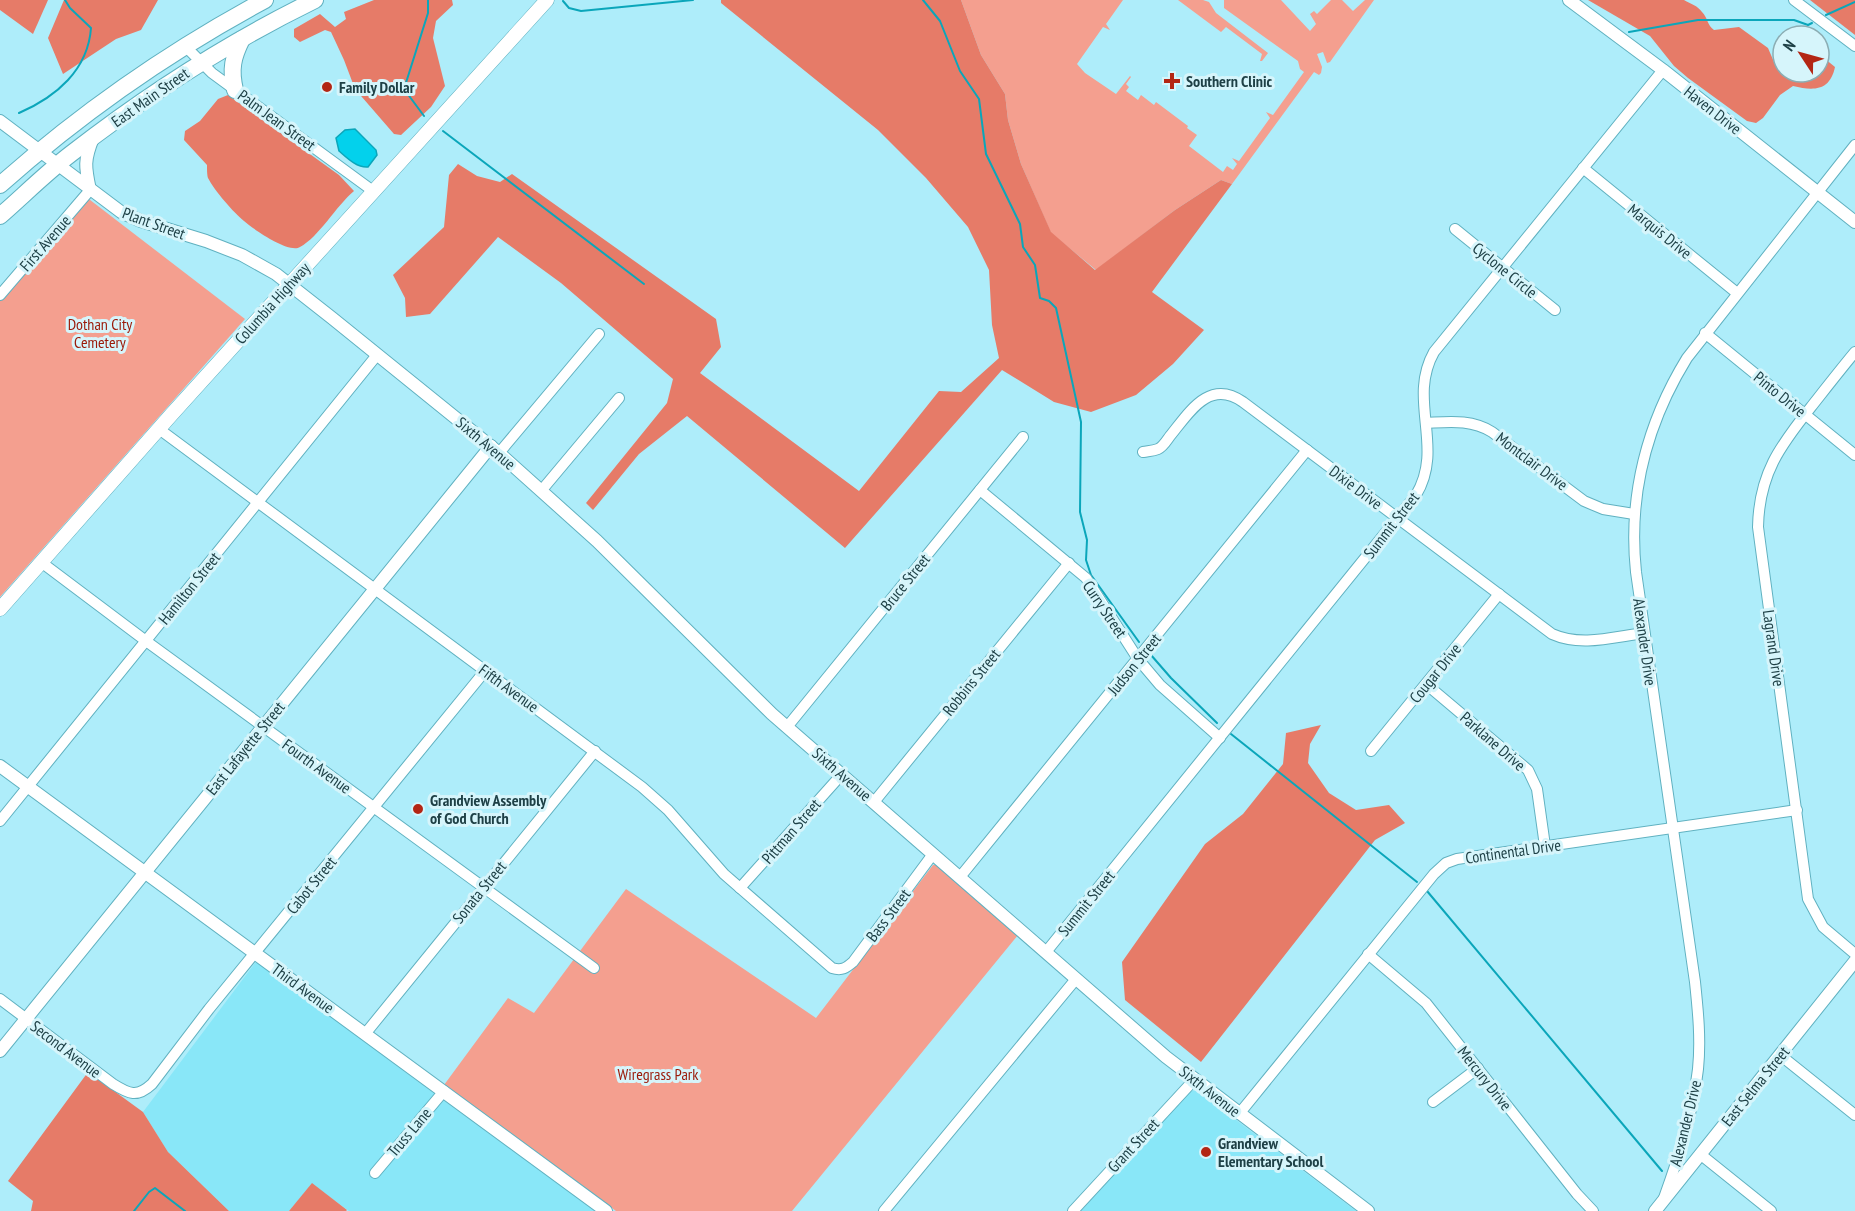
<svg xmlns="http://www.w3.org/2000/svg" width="1855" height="1211" viewBox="0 0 1855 1211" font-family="'PT Sans Narrow',sans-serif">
<rect width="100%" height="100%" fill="#aeedfa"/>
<g fill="#89e7f8">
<path d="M255 963H259L405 1072 595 1211H349L312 1184 289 1211H229L168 1152 143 1112Z"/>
<path d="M1195 1090 1198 1091 1356 1211H1081L1189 1092Z"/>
</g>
<g fill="#f49f8f">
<path d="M961 0H1123L1106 24 1110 30 1103 27 1077 64 1085 73 1116 94 1130 76 1131 77 1126 84 1129 87 1126 91 1138 100 1141 95 1154 105 1156 102 1188 126 1187 128 1197 135 1189 146 1223 172 1227 166 1233 170 1237 164 1232 158 1239 161 1270 118 1266 112 1273 115 1304 72 1300 69 1298 61 1224 8V0H1281L1310 31 1316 24 1310 14 1314 11 1317 14 1331 0H1342L1353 11 1365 0H1374L1330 62 1327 63 1323 52 1317 54 1322 67 1321 73 1319 75 1314 72 1232 184 1221 180 1175 210 1096 270 1051 233 1021 164 1008 120 1005 94 981 55Z"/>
<path d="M1178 0H1203L1209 2 1216 13 1268 53 1262 61H1260L1262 54 1226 27 1221 32Z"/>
<path d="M81 193 245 319 0 597V287Z"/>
<path d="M933 865H938L1018 935 792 1211H616L444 1085 508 998 534 1013 626 889 816 1018Z"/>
</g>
<g fill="#e67b68">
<path d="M0 0H48L33 34 0 10Z"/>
<path d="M64 0H158L141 30 116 39 63 74 48 38Z"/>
<path d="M374 0H452L453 5 436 21 433 38 445 86 431 107 401 135 394 134 355 89 344 60 331 32 325 30 300 42 294 37V29L320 14 335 27 346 19 344 12Z"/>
<path d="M721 0H961L981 55 1005 94 1008 120 1021 164 1051 232 1095 270 1175 210 1221 180 1232 184 1152 292 1204 330 1173 364 1136 395 1091 412 1054 402 1002 370 845 548 687 416 639 454 593 510 586 503 667 403 673 379 561 283 498 237 430 314 406 317 405 298 393 275 444 227 449 175 458 164 477 176 500 182 512 174 716 319 721 347 700 373 859 491 939 391 961 392 999 358 992 325 989 270 968 227 926 178 878 130 721 3Z"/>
<path d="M1588 0H1684C1691 4 1698 6 1702 12 1708 18 1707 25 1714 30L1739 27 1768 48 1774 62 1783 67V72H1819V54L1835 67C1830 91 1814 91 1793 86L1780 95 1763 118 1756 123 1747 121 1688 78 1674 66 1650 36Z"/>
<path d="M1810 0H1855V35Z"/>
<path d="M228 95 339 175 354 191C336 206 319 237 300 247 289 254 253 229 244 221 234 213 214 190 208 178 207 175 207 169 207 165L184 140 185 131 200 121 218 99Z"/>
<path d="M1321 725 1310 744 1308 763 1329 793 1356 810 1389 805 1405 823 1375 840 1201 1062 1125 1000 1122 962 1205 844 1243 814 1283 764 1286 733Z"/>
<path d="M88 1072 143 1112 168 1152 229 1211H31L33 1201 8 1181Z"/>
<path d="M312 1183 347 1210 346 1211H289Z"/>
</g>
<path fill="#03d1ec" stroke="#0ba6ba" stroke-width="1.5" d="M355 129 376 150 377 155 368 167C357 168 347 158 339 151L336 138 345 130Z"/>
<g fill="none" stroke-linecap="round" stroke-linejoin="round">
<g stroke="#0ba6ba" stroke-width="2">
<path d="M923 0 940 21 960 71 979 99 986 154 1020 224 1023 247 1035 265 1040 298 1049 301 1056 308 1081 422 1080 512 1087 540 1086 560 1091 575 1139 642"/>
<path d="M563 1 569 8 581 11 693 0"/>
<path d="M1826 15 1855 2"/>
<path d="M1629 32 1698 20H1794L1808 25 1812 23"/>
<path d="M19 113C56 97 88 70 91 28L70 8 65 0"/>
<path d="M424 116 404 89 428 13V0"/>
<path d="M443 131 644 284"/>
<path d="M1151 655 1171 678 1217 723"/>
<path d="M1231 734 1417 882"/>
<path d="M1427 891 1662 1171"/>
<path d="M134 1211 149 1192 155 1188 185 1211"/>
</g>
<g stroke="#60b1c0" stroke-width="12">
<g id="minor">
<path d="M1794 0 1855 46"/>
<path d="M185 46 212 73 373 191"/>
<path d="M1583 168 1737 293"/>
<path d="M1455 229 1555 310"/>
<path d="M0 295 90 190"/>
<path d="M1705 333 1855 455"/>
<path d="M1855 352C1840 370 1826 388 1811 407 1780 446 1759 474 1758 527L1808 899 1823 927 1855 954"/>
<path d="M1426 423C1449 422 1471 419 1492 432L1584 501 1603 509 1634 514"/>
<path d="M159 429 642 787 668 810 724 874 832 968C842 971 846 968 853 962L933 854"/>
<path d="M1143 452C1148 451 1153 451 1158 449 1163 447 1167 440 1170 436 1189 413 1209 378 1243 402L1552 634C1581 647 1613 637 1644 633"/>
<path d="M499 453 599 334"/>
<path d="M980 490 1086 578 1138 659 1160 685 1220 738"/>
<path d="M541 491 619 398"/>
<path d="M41 562 146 641 594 968"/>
<path d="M1426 684 1528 770 1537 789 1545 846"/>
<path d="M787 727 1023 437"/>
<path d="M1371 751 1499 594"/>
<path d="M874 802 1069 563"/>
<path d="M0 821 377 355"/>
<path d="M960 877 1307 450"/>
<path d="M740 888 842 774"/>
<path d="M1046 952 1416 495C1445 447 1407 400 1434 352L1663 70"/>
<path d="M1368 954 1426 1003 1577 1194 1593 1211"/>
<path d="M0 999 113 1084C129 1094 137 1098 152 1084L209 1009 485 671"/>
<path d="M365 1034 595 751"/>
<path d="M1780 1055 1855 1115"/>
<path d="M1433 1102 1478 1068"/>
<path d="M1239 1114 1434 874 1446 863 1457 859 1797 810"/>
<path d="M1700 1154 1771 1211"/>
<path d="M375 1173 444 1091"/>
<path d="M1664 1198C1679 1156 1693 1113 1698 1069 1701 1040 1698 1011 1695 982L1636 572C1628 496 1647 423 1687 358L1855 145"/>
<path d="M884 1211 1076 979"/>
<path d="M1073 1211 1194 1080"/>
</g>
</g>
<g stroke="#60b1c0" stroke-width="14">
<g id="tertiary">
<path d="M1569 0 1663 70 1855 222"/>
<path d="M0 121 121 212 141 221 206 241 242 255 276 274 332 318 499 453 597 541 772 714 1166 1057 1368 1211"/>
<path d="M90 190C85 167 84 160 93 138"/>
<path d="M0 766 606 1211"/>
<path d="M0 1051 491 446"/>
<path d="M1655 1211 1855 961"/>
</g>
</g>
<g stroke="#60b1c0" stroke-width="15">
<path id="secondary" d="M0 609 171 415 547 0"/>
</g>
<g stroke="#60b1c0" stroke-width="18">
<g id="primary">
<path d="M235 90C230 69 233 57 242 39"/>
<path d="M0 185C81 113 170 51 265 0"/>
<path d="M0 216C24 195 47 172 72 153 148 94 229 42 315 0"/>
</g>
</g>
<use href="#minor" stroke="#fff" stroke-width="10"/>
<use href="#tertiary" stroke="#fff" stroke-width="12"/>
<use href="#secondary" stroke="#fff" stroke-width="14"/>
<use href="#primary" stroke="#fff" stroke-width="16"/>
</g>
<g fill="#b32614" stroke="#d6f5fb" stroke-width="2">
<path d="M1169 72h6v6h6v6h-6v6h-6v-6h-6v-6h6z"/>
<circle cx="327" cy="87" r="6"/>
<circle cx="418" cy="809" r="6"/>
<circle cx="1206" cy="1152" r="6"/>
</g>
<g text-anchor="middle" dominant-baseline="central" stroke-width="6" stroke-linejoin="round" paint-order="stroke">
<g font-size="16" font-weight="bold" fill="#1e4046" stroke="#d6f5fb" text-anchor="start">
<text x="1186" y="81">Southern Clinic</text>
<text x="339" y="87">Family Dollar</text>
<text x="430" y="800">Grandview Assembly<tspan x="430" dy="18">of God Church</tspan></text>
<text x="1218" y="1143">Grandview<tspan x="1218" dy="18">Elementary School</tspan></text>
</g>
<g font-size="16" fill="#1e4046" stroke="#d6f5fb">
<text transform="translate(150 97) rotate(-35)">East Main Street</text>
<text transform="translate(1713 110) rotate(38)">Haven Drive</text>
<text transform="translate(277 120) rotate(36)">Palm Jean Street</text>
<text transform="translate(154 223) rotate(20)">Plant Street</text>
<text transform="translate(1660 231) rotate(39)">Marquis Drive</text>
<text transform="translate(45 243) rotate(-49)">First Avenue</text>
<text transform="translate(1505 270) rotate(39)">Cyclone Circle</text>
<text transform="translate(272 303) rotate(-48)">Columbia Highway</text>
<text transform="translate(1780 394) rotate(39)">Pinto Drive</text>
<text transform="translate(486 443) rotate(40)">Sixth Avenue</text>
<text transform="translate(1532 461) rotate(37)">Montclair Drive</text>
<text transform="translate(1356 487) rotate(37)">Dixie Drive</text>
<text transform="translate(1391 525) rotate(-52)">Summit Street</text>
<text transform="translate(905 582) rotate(-51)">Bruce Street</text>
<text transform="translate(189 588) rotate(-51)">Hamilton Street</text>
<text transform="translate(1105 609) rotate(56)">Curry Street</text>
<text transform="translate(1645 642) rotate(82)">Alexander Drive</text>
<text transform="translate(1774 648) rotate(82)">Lagrand Drive</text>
<text transform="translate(1134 664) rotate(-51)">Judson Street</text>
<text transform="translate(1435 673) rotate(-51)">Cougar Drive</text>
<text transform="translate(971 682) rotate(-51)">Robbins Street</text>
<text transform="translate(509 688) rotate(36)">Fifth Avenue</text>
<text transform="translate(1493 741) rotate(41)">Parklane Drive</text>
<text transform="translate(245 748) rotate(-51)">East Lafayette Street</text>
<text transform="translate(317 766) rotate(36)">Fourth Avenue</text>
<text transform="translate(842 774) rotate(41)">Sixth Avenue</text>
<text transform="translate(791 831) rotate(-49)">Pittman Street</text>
<text transform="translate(1513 851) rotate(-8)">Continental Drive</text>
<text transform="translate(311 885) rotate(-51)">Cabot Street</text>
<text transform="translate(479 892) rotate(-51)">Sonata Street</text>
<text transform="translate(1086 903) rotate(-51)">Summit Street</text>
<text transform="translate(888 915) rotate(-53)">Bass Street</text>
<text transform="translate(303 988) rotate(36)">Third Avenue</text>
<text transform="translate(66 1049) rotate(37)">Second Avenue</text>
<text transform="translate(1485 1078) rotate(52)">Mercury Drive</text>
<text transform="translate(1755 1086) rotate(-51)">East Selma Street</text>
<text transform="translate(1210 1091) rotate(38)">Sixth Avenue</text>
<text transform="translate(1685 1123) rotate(-76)">Alexander Drive</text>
<text transform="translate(409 1132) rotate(-50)">Truss Lane</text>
<text transform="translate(1133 1145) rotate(-47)">Grant Street</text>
</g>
<g font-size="16" fill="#9b1908" stroke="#d6f5fb">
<text x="100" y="324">Dothan City<tspan x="100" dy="18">Cemetery</tspan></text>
<text x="658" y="1074">Wiregrass Park</text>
</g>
</g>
<g transform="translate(1801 54) rotate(306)"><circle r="28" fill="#d6f5fb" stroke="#8cadb3" stroke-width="1.5"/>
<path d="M0-4.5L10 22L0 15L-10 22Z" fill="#b32614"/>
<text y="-9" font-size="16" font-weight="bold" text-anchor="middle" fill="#1e4046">N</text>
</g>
</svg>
